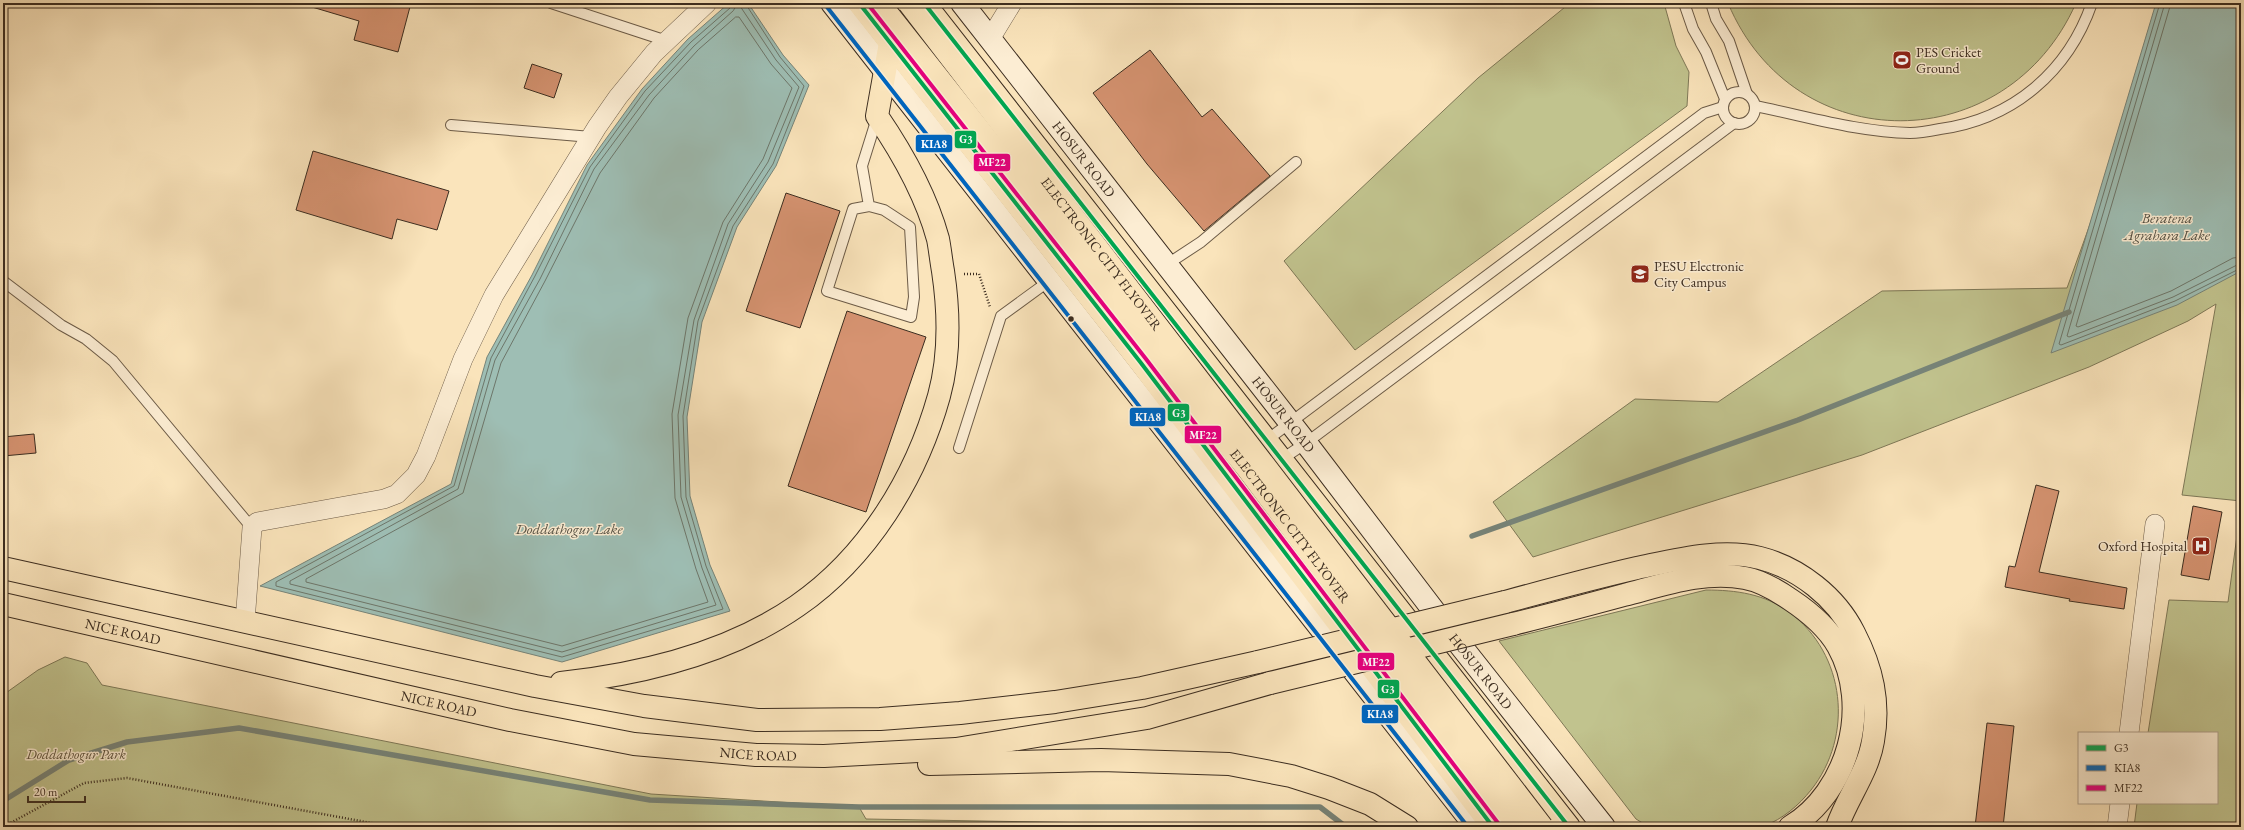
<svg xmlns="http://www.w3.org/2000/svg" width="2244" height="830" viewBox="0 0 2244 830" font-family="'EB Garamond',serif">
<rect width="100%" height="100%" fill="#fae4bb"/>
<filter id="stains"><feTurbulence type="fractalNoise" baseFrequency=".005" numOctaves="4"/><feColorMatrix values="0 0 0 0 .2 0 0 0 0 .09 0 0 0 0 .02 0 0 0 .5 -.17"/></filter>
<radialGradient id="worn" r=".72"><stop offset=".6" stop-color="#630" stop-opacity="0"/><stop offset="1" stop-color="#630" stop-opacity=".3"/></radialGradient>
<g fill="#c1c38e" stroke="#7e7857">
<path d="M1570 3H1664L1676 46 1689 72 1687 106 1355 350 1284 261 1478 78Z"/>
<path d="M1728 3H2076C2007 159 1794 161 1728 3Z"/>
<path d="M2170 3H2241V501L2182 495 2216 304 2188 321 2089 367 1862 455 1533 557 1493 502 1635 399 1718 402 1882 291 2067 288Z"/>
<path d="M2241 506V827H2134L2137 803H2217V733H2148L2169 600 2228 602Z"/>
<path d="M1706 590C1736 590 1765 594 1789 612 1846 654 1854 736 1811 790 1799 805 1783 819 1764 826 1756 829 1743 827 1734 827 1706 827 1677 827 1649 827L1636 819 1499 641Z"/>
<path d="M65 657 87 663 102 685 651 794 859 807 866 819 1330 827H3V695L38 670Z"/>
</g>
<g fill="#9ebeb4" stroke="#778479">
<path d="M729 3H748L783 55 809 85 776 166 737 227 702 322 687 417 690 496 710 565 730 611 562 662 260 586 451 484 487 357 532 275 587 165 642 89 688 39Z"/>
<path d="M2156 3H2241V271L2177 305 2051 353Z"/>
</g>
<g fill="none" stroke-linecap="round" stroke-linejoin="round">
<g stroke="#6d766a" stroke-width="1">
<path d="M731 3 730 8 691 42 645 91 590 167 535 276 491 358 454 486 276 582V586L562 657 723 609 706 566 686 497 683 416 698 321 733 226 773 164 804 86 780 57 745 3"/>
<path d="M2160 3 2059 344 2061 345 2175 301 2241 268"/>
<path d="M2165 3 2067 336 2069 337 2173 297 2241 263"/>
<path d="M2171 3 2076 326 2078 327 2171 291 2233 258 2241 257"/>
<path d="M737 5 740 6 776 60 799 87 768 162 728 224 694 320 678 415 681 497 702 568 716 605 562 652 290 584V581L458 489 495 360 540 279 594 169 649 95 694 46 733 11Z"/>
<path d="M736 17H739L771 64 792 88 763 159 723 222 688 318 672 414 675 498 696 569 708 602 562 646 306 582V579L463 493 501 363 545 281 600 173 654 98 698 50Z"/>
</g>
<g stroke="#778479" stroke-width="5.5">
<path d="M1472 536 1798 420 2069 312"/>
<path d="M3 801 69 760 127 742 239 728 650 800 859 807H1320L1346 827"/>
</g>
</g>
<g fill="#d69371" stroke="#3c2d20">
<path d="M313 3H411L398 52 354 40 359 21 312 7Z"/>
<path d="M1150 50 1202 117 1212 109 1270 176 1204 231 1147 164 1093 93Z"/>
<path d="M532 64 562 74 554 98 524 88Z"/>
<path d="M313 151 449 191 437 230 397 219 392 239 296 210Z"/>
<path d="M786 193 840 211 800 328 746 311Z"/>
<path d="M847 311 926 337 866 512 788 486Z"/>
<path d="M34 434 36 453 3 456V437Z"/>
<path d="M2036 485 2059 491 2039 572 2127 588 2124 609 2069 601 2070 599 2005 587 2009 566 2015 567Z"/>
<path d="M2193 506 2222 512 2209 580 2181 575Z"/>
<path d="M1987 723 2014 726 2003 827H1975Z"/>
</g>
<g fill="none" stroke-linecap="round" stroke-linejoin="round">
<g stroke="#6c5b47" stroke-width="12">
<g id="lane">
<path d="M551 3 667 41"/>
<path d="M1684 3 1693 29 1706 52 1725 99"/>
<path d="M1711 3 1716 19 1729 41 1747 94"/>
<circle cx="1739" cy="108" r="16"/>
<path d="M1755 106C1806 116 1858 132 1910 133 1920 133 1930 131 1940 129 2013 119 2068 72 2092 3"/>
<path d="M451 125 591 137"/>
<path d="M869 206 884 210 910 227 914 297 911 317 827 291 853 209 869 206 862 166 877 118"/>
<path d="M1166 265 1201 242 1296 162"/>
<path d="M3 281 61 325 86 339 113 361 252 528"/>
<path d="M1267 440 1704 113 1723 107"/>
<path d="M959 448 1001 316 1049 281"/>
<path d="M1282 459 1306 443 1734 123"/>
</g>
</g>
<g stroke="#6c5b47" stroke-width="20">
<g id="street">
<path d="M990 39 1012 3"/>
<path d="M245 622 252 528 257 522 384 499 397 494 416 475 426 456 463 359 494 295 597 127 618 97 654 53 707 3"/>
<path d="M2129 733 2155 524"/>
<path d="M2117 827 2120 803"/>
</g>
</g>
<g stroke="#3c2d20" stroke-width="24">
<g id="secondary">
<path d="M832 3 1476 827"/>
<path id="s1" d="M962 3 1306 443 1453 636 1604 827"/>
</g>
</g>
<g stroke="#3c2d20" stroke-width="24">
<g id="highway">
<path d="M859 3 1141 363 1493 827"/>
<path d="M924 3 1569 827"/>
<path d="M3 568 535 686 644 706 757 720 880 719 960 713 1055 702 1142 688 1258 662"/>
<path d="M1505 602C1549 590 1593 578 1637 568 1676 560 1721 548 1760 558 1799 568 1836 597 1854 633 1872 668 1880 702 1873 741 1868 772 1847 798 1837 827"/>
<path id="s2" d="M3 604 510 720 634 744 756 755 824 756 956 749 1147 718 1270 683"/>
<path d="M1513 624C1550 615 1587 605 1624 595 1663 585 1704 570 1745 578 1762 581 1778 591 1791 600 1809 612 1827 627 1838 646 1872 707 1848 792 1790 827"/>
<path d="M561 683C642 674 728 654 797 606 868 557 916 478 939 396 950 356 949 311 943 271 941 260 940 249 938 239 926 195 903 154 877 116L890 43"/>
<path d="M929 764 1101 760 1229 764 1291 776 1329 788 1370 804 1407 827"/>
</g>
</g>
<g stroke="#3c2d20" stroke-width="2.5" stroke-dasharray="1 2" stroke-linecap="butt">
<path d="M964 274H979L990 307"/>
<path d="M3 827 84 783 127 778 393 827"/>
</g>
<use href="#lane" stroke="#fcedd3" stroke-width="10"/>
<use href="#street" stroke="#fcedd3" stroke-width="19"/>
<use href="#secondary" stroke="#fcedd3" stroke-width="22"/>
<use href="#highway" stroke="#fae4bb" stroke-width="22"/>
<g stroke="#3c2d20" stroke-width="24" stroke-linecap="butt">
<g id="highway-bridge">
<path id="s3" d="M879 3 1247 468 1517 827"/>
<path id="s4" d="M909 3 1542 827"/>
<path d="M1258 662 1505 602"/>
<path d="M1270 683 1513 624"/>
</g>
</g>
<use href="#highway-bridge" stroke="#fae4bb" stroke-width="22"/>
<g stroke="#fcedd3" stroke-width="7">
<g id="bus-1">
<path d="M859 3 1141 363 1493 827"/>
<path d="M924 3 1569 827"/>
</g>
</g>
<g stroke="#fcedd3" stroke-width="7">
<path id="bus-2" d="M827 7 1468 827"/>
</g>
<g stroke="#fcedd3" stroke-width="7">
<path id="bus-3" d="M867 3 1146 359 1498 823"/>
</g>
<use href="#bus-1" stroke="#00a651" stroke-width="4"/>
<use href="#bus-2" stroke="#0065bd" stroke-width="4"/>
<use href="#bus-3" stroke="#e5007d" stroke-width="4"/>
</g>
<defs>
<g id="stadium-square" transform="scale(1)"><rect x="-9" y="-9" width="18" height="18" rx="4" fill="#8f2418" stroke="#fcedd3"/><path d="M0-5a6.5 5 0 1 0 0 10a6.5 5 0 1 0 0-10ZM-3.5-1.8h7v3.6h-7Z" fill="#fff"/></g>
<g id="university-square" transform="scale(1)"><rect x="-9" y="-9" width="18" height="18" rx="4" fill="#8f2418" stroke="#fcedd3"/><path d="M0-5L7-2L0 1L-7-2ZM-4 1L0 2.5L4 1V4Q0 6-4 4Z" fill="#fff"/></g>
<g id="hospital-square" transform="scale(1)"><rect x="-9" y="-9" width="18" height="18" rx="4" fill="#8f2418" stroke="#fcedd3"/><path d="M-5-5h3v3.5h4V-5h3V5h-3V1.5h-4V5h-3Z" fill="#fff"/></g>
</defs>
<g fill-rule="evenodd">
<use href="#stadium-square" x="1902" y="60"/>
<use href="#university-square" x="1640" y="274"/>
<use href="#hospital-square" x="2201" y="546"/>
</g>
<circle fill="#3c2d20" stroke="#fcedd3" stroke-width="1.5" cx="1071" cy="319" r="3.5"/>
<g text-anchor="middle" dominant-baseline="central" stroke-width="3" stroke-linejoin="round" paint-order="stroke">
<g font-size="14" fill="#3c2d20" stroke="#fcedd3" text-anchor="start">
<text x="1916" y="52">PES Cricket<tspan x="1916" dy="16">Ground</tspan></text>
<text x="1654" y="266">PESU Electronic<tspan x="1654" dy="16">City Campus</tspan></text>
<text x="2187" y="546" text-anchor="end">Oxford Hospital</text>
</g>
<g font-size="14" fill="#3c2d20" stroke="#fcedd3">
<text stroke="none"><textPath href="#s1" startOffset="198">HOSUR ROAD</textPath></text>
<text stroke="none"><textPath href="#s4" startOffset="316">ELECTRONIC CITY FLYOVER</textPath></text>
<text stroke="none"><textPath href="#s1" startOffset="522">HOSUR ROAD</textPath></text>
<text stroke="none"><textPath href="#s3" startOffset="665">ELECTRONIC CITY FLYOVER</textPath></text>
<text stroke="none"><textPath href="#s2" startOffset="123">NICE ROAD</textPath></text>
<text stroke="none"><textPath href="#s1" startOffset="846">HOSUR ROAD</textPath></text>
<text stroke="none"><textPath href="#s2" startOffset="447">NICE ROAD</textPath></text>
<text stroke="none"><textPath href="#s2" startOffset="771">NICE ROAD</textPath></text>
</g>
<g font-size="14" font-style="italic" fill="#5d523c" stroke="#fcedd3">
<text x="76" y="754">Doddathogur Park</text>
</g>
<g font-size="15" font-style="italic" fill="#545145" stroke="#fcedd3">
<text x="2167" y="217">Beratena<tspan x="2167" dy="17">Agrahara Lake</tspan></text>
<text x="569" y="528">Doddathogur Lake</text>
</g>
</g>
<g stroke="#fcedd3" stroke-width="1.5">
<rect x="954" y="130" width="23" height="19" rx="4" fill="#00a651"/>
<rect x="915" y="134" width="38" height="19" rx="4" fill="#0065bd"/>
<rect x="973" y="153" width="38" height="19" rx="4" fill="#e5007d"/>
<rect x="1167" y="403" width="23" height="19" rx="4" fill="#00a651"/>
<rect x="1129" y="407" width="37" height="20" rx="4" fill="#0065bd"/>
<rect x="1184" y="425" width="38" height="19" rx="4" fill="#e5007d"/>
<rect x="1357" y="652" width="38" height="19" rx="4" fill="#e5007d"/>
<rect x="1377" y="679" width="23" height="20" rx="4" fill="#00a651"/>
<rect x="1361" y="704" width="38" height="20" rx="4" fill="#0065bd"/>
</g>
<g font-size="11" text-anchor="middle" font-weight="bold" fill="#fff">
<text x="966" y="143">G3</text>
<text x="934" y="148">KIA8</text>
<text x="992" y="166">MF22</text>
<text x="1179" y="417">G3</text>
<text x="1148" y="421">KIA8</text>
<text x="1203" y="439">MF22</text>
<text x="1376" y="666">MF22</text>
<text x="1388" y="693">G3</text>
<text x="1380" y="718">KIA8</text>
</g>
<rect width="2244" height="830" fill="none" stroke="#fae4bb" stroke-width="16"/>
<rect x="4" y="4" width="2236" height="822" fill="none" stroke="#3c2d20" stroke-width="2"/>
<rect x="8" y="8" width="2228" height="814" fill="none" stroke="#3c2d20"/>
<rect x="2078" y="732" width="140" height="72" fill="#fcedd3" stroke="#afa08b"/>
<rect x="2086" y="745" width="20" height="6" fill="#00a651" stroke="#afa08b"/>
<text x="2114" y="752" font-size="12" fill="#3c2d20">G3</text>
<rect x="2086" y="765" width="20" height="6" fill="#0065bd" stroke="#afa08b"/>
<text x="2114" y="772" font-size="12" fill="#3c2d20">KIA8</text>
<rect x="2086" y="785" width="20" height="6" fill="#e5007d" stroke="#afa08b"/>
<text x="2114" y="792" font-size="12" fill="#3c2d20">MF22</text>
<path d="M28 796v6h57v-6" fill="none" stroke="#3c2d20" stroke-width="2"/>
<text x="34" y="796" font-size="12" fill="#3c2d20" stroke="#fcedd3" stroke-width="3" paint-order="stroke">20 m</text>
<rect width="100%" height="100%" filter="url(#stains)"/>
<rect width="100%" height="100%" fill="url(#worn)"/>
</svg>
